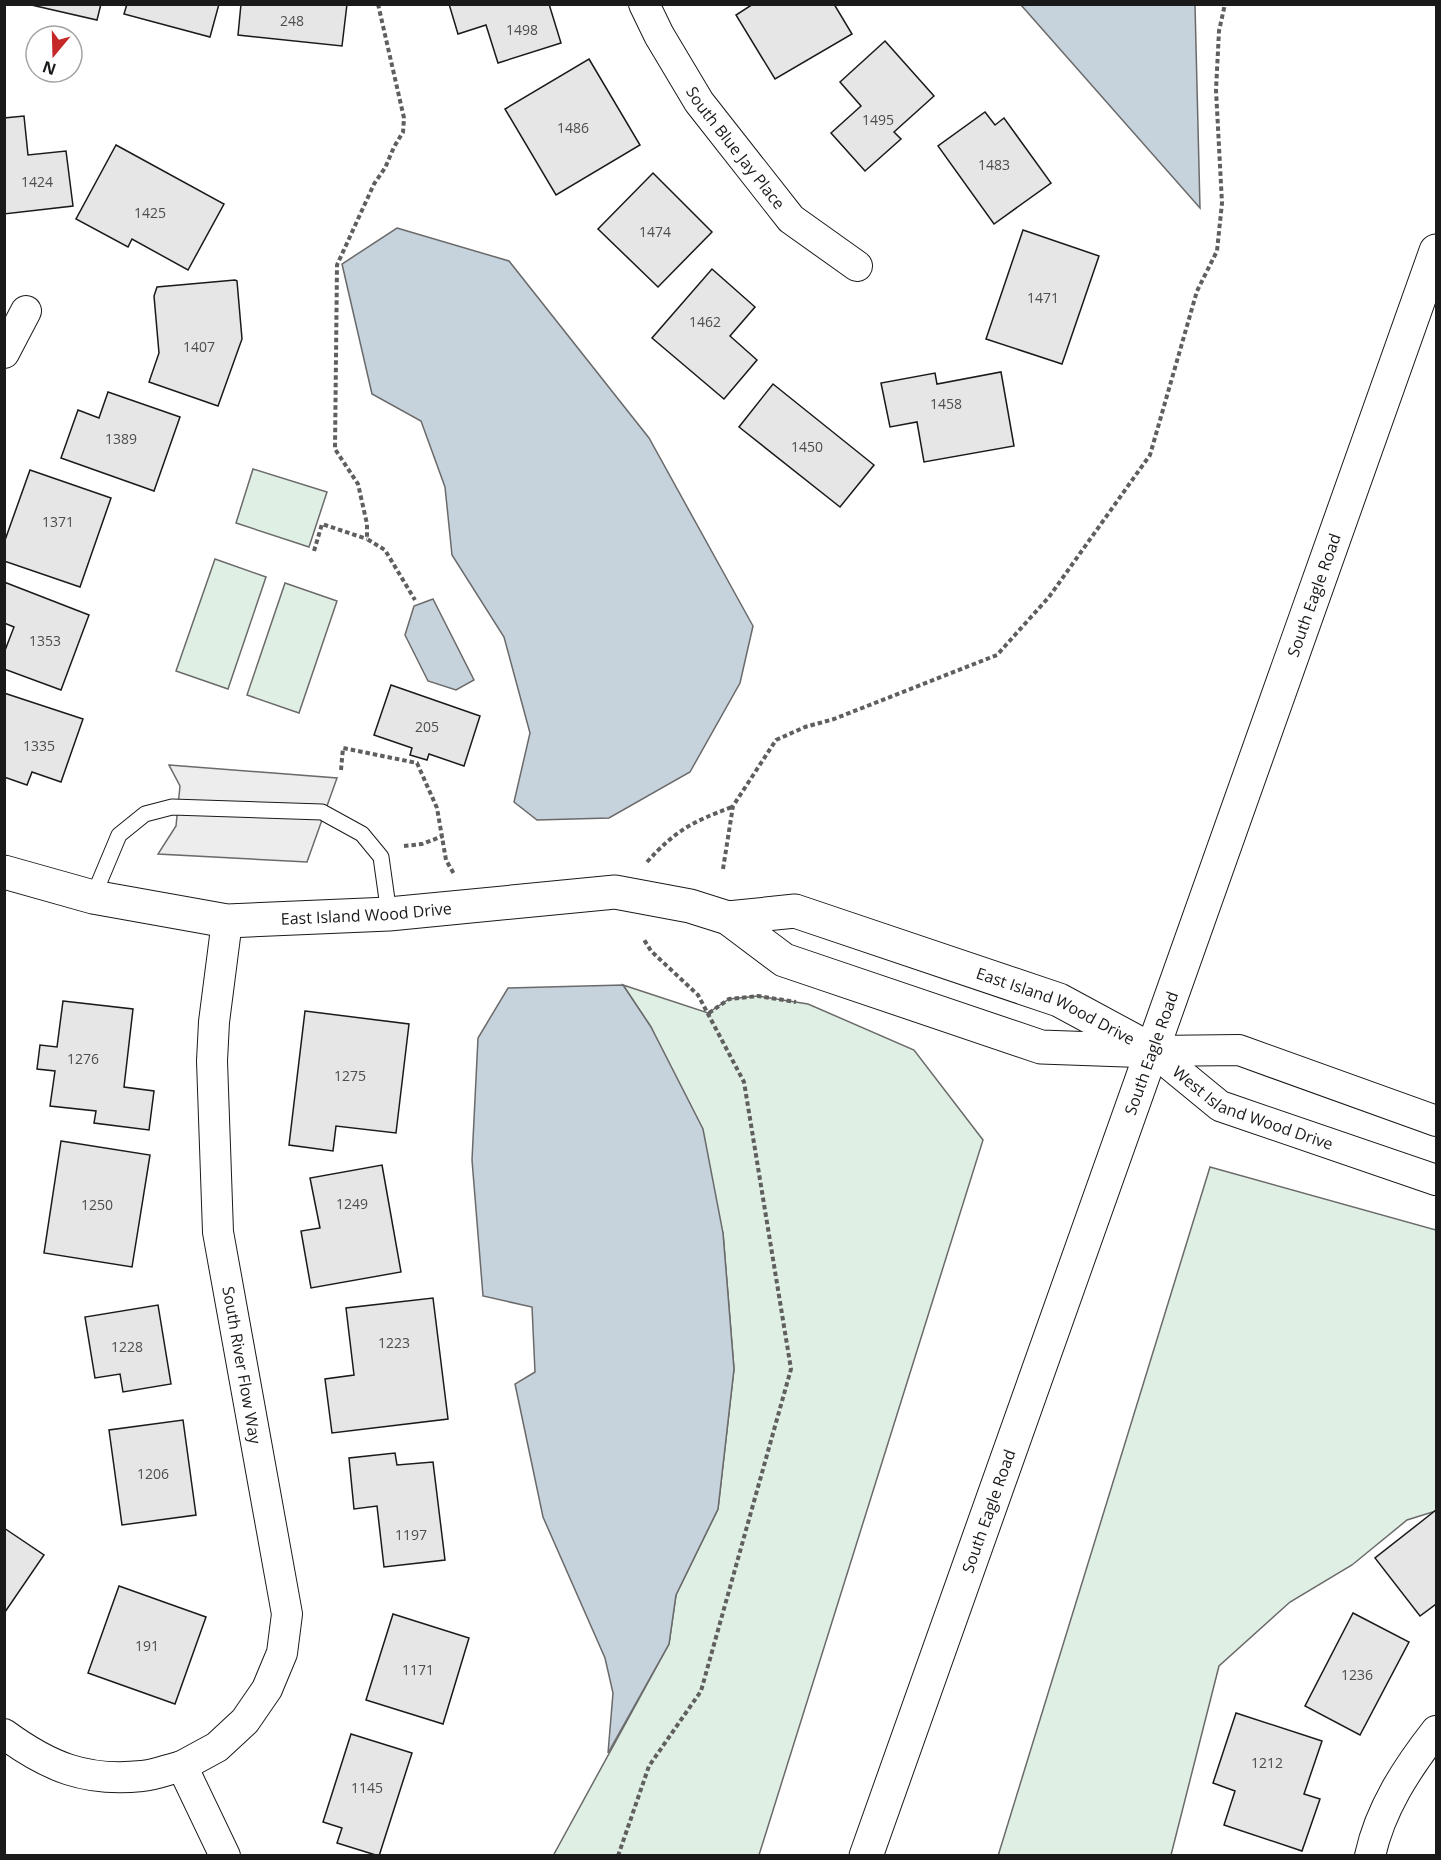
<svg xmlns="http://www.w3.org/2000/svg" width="1441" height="1860" viewBox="0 0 1441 1860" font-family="'Open Sans',sans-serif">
<rect width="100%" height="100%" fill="#fff"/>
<g fill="#e0efe3" stroke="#6a6a6a" stroke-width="1.5">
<path d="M253 469 327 492 309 547 236 523Z"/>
<path d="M215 559 266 577 228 689 176 671Z"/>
<path d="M285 583 337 601 299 713 247 695Z"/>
<path d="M623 985 708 1013 729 999 758 996 808 1004 914 1050 983 1140 759 1855 553 1856 669 1644 676 1595 718 1509 734 1369 723 1233 651 1027Z"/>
<path d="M1210 1167 1436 1230V1511L1407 1520 1352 1565 1290 1602 1219 1666 1171 1855 998 1856Z"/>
</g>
<path fill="#ededed" stroke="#6a6a6a" stroke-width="1.5" d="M169 765 337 778 307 862 158 854 176 826 180 786Z"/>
<g fill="#c6d2dc" stroke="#6a6a6a" stroke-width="1.5">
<path d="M1021 5H1195L1200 208Z"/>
<path d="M397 228 509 261 649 438 753 626 740 683 690 772 609 818 537 820 514 802 530 733 504 637 452 555 445 487 421 421 372 394 342 264Z"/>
<path d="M433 599 474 680 456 690 428 681 405 635 414 606Z"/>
<path d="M623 985 651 1027 703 1129 723 1233 734 1369 718 1509 676 1595 669 1644 608 1753 613 1693 605 1658 543 1517 515 1384 535 1372 532 1307 483 1296 472 1160 478 1038 508 988Z"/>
</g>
<g fill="#e6e6e6" stroke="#1a1a1a" stroke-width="1.5">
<path d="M27 4H101L97 20Z"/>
<path d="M127 4H219L210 37 124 14Z"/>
<path d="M241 4H347L342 46 238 35Z"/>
<path d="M449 4H549L561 43 498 63 486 25 458 34Z"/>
<path d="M753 4H834L852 34 775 79 736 15Z"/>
<path d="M885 41 934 96 894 132 901 139 865 171 831 133 861 106 840 82Z"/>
<path d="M589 59 640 145 556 195 505 109Z"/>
<path d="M985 112 995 125 1004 118 1051 183 994 224 938 146Z"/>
<path d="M24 116 28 155 66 151 73 206 4 214V118Z"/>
<path d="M116 145 224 204 188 270 132 239 128 247 76 219Z"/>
<path d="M653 173 712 232 658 287 598 229Z"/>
<path d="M1023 230 1099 256 1062 364 986 339Z"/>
<path d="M712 269 755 307 730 336 757 360 724 399 652 338Z"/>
<path d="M235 280 237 281 242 339 218 406 149 382 159 353 154 296 157 287Z"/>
<path d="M1001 372 1014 446 924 462 917 422 890 427 881 383 935 373 937 384Z"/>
<path d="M773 384 874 465 840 507 739 427Z"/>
<path d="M108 392 180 417 154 491 61 458 78 410 99 418Z"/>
<path d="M30 470 111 498 80 587 4 561V543Z"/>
<path d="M4 582 89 615 61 690 4 669V653L14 627 4 623Z"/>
<path d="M391 685 480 716 464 766 429 754 427 760 410 755 412 748 374 735Z"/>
<path d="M4 693 83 719 61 782 32 772 27 785 4 777Z"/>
<path d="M63 1001 133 1009 124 1087 154 1091 149 1130 94 1123 96 1111 50 1106 55 1071 37 1069 40 1045 57 1047Z"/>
<path d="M305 1011 409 1024 396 1133 336 1126 333 1151 289 1145Z"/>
<path d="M61 1141 150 1155 132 1267 44 1253Z"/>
<path d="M382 1165 401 1272 311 1288 301 1231 320 1228 310 1178Z"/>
<path d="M433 1298 448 1419 332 1433 325 1379 354 1375 346 1308Z"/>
<path d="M158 1305 171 1384 123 1392 120 1374 95 1378 85 1317Z"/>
<path d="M183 1420 196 1515 122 1525 109 1430Z"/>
<path d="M395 1453 397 1465 433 1462 445 1560 384 1567 377 1506 354 1509 349 1458Z"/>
<path d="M1436 1510V1604L1420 1616 1375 1558Z"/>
<path d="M4 1528 44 1555 5 1612H4Z"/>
<path d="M119 1586 206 1617 175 1704 88 1673Z"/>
<path d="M1353 1613 1409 1642 1360 1735 1305 1706Z"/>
<path d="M393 1614 469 1638 443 1724 366 1700Z"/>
<path d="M1236 1713 1322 1741 1304 1794 1320 1799 1302 1851 1224 1825 1235 1791 1213 1783Z"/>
<path d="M351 1734 412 1753 379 1856 337 1843 342 1828 323 1822Z"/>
</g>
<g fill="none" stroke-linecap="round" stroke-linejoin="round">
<g stroke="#1a1a1a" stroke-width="17">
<path id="lane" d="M93 897 119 835 145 814 172 807 322 812 362 834 381 857 389 914"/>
</g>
<g stroke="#1a1a1a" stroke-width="32">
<g id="street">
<path id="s1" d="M644 4 659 35 699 102 791 219 857 266"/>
<path d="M4 353 26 311"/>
<path id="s2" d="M1153 1051 1220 1106 1436 1180"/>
<path d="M1153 1051 1239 1050 1436 1121"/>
<path d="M4 1734C49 1767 86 1782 142 1776 155 1775 169 1769 182 1766L225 1856"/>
<path d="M182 1766 217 1747 245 1721 267 1689 282 1653 287 1614 218 1232 212 1061 214 1022 227 921"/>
<path d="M1370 1856C1380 1809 1407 1768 1436 1731"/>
</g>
</g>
<g stroke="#1a1a1a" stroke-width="35">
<g id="secondary">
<path id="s3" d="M4 872 93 897 227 921 389 914 615 892 690 906 728 918 784 960 1041 1047 1153 1051"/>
<path id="s4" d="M728 918 795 911 1059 1000 1146 1047"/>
</g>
</g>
<g stroke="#1a1a1a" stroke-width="35">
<g id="highway">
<path id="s5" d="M866 1856 1436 251"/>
</g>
</g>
<g stroke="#5f5f5f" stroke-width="4" stroke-dasharray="4.5 3" stroke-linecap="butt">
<path d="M378 4 404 118 403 132 394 147 385 168 374 184 337 265 335 449 358 484 367 524V539L385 550 415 600"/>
<path d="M314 551 322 524 367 539"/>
<path d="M341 770 343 748 417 763 437 808 446 860 454 874"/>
<path d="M404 846 422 844 443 836"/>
<path d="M647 862C676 830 692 822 732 807"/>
<path d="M723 869 733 806 776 740 805 727 834 719 997 655 1049 597 1150 455 1197 291 1217 251 1222 203 1216 90 1219 31 1225 4"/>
<path d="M709 1013 729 999 758 996 796 1002"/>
<path d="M618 1856 649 1766 701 1691 791 1369 744 1082 698 995 651 951 643 938"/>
</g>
<use href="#lane" stroke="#fff" stroke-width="15"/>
<use href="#street" stroke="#fff" stroke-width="30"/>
<use href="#secondary" stroke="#fff" stroke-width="33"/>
<use href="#highway" stroke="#fff" stroke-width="33"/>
</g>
<g text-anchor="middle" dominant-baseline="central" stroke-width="4.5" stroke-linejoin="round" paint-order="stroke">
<g font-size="14" fill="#4d4d4d">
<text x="292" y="20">248</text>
<text x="522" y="29">1498</text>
<text x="878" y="119">1495</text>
<text x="573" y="127">1486</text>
<text x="994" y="164">1483</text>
<text x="37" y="181">1424</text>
<text x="150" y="212">1425</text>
<text x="655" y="231">1474</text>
<text x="1043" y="297">1471</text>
<text x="705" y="321">1462</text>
<text x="199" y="346">1407</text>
<text x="946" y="403">1458</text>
<text x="121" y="438">1389</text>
<text x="807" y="446">1450</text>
<text x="58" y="521">1371</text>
<text x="45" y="640">1353</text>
<text x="427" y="726">205</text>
<text x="39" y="745">1335</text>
<text x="83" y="1058">1276</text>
<text x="350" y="1075">1275</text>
<text x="352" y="1203">1249</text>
<text x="97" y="1204">1250</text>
<text x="394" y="1342">1223</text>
<text x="127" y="1346">1228</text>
<text x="153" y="1473">1206</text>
<text x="411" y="1534">1197</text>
<text x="147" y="1645">191</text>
<text x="418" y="1669">1171</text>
<text x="1357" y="1674">1236</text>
<text x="1267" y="1762">1212</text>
<text x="367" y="1787">1145</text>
</g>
<g font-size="16" fill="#1a1a1a" stroke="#fff">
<text stroke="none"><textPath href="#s1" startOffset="171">South Blue Jay Place</textPath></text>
<text stroke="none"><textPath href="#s5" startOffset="1338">South Eagle Road</textPath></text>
<text stroke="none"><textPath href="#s3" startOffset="368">East Island Wood Drive</textPath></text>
<text stroke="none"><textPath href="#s4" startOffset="345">East Island Wood Drive</textPath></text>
<text stroke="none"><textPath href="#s5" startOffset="852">South Eagle Road</textPath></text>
<text stroke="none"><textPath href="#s2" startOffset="117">West Island Wood Drive</textPath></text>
<text transform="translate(242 1365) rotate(80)">South River Flow Way</text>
<text stroke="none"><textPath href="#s5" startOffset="366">South Eagle Road</textPath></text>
</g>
</g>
<rect width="1441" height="1860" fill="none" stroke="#1a1a1a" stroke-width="12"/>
<g transform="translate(54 54) rotate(199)"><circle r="28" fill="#ffffff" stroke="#a3a3a3" stroke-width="1.5"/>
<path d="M0-4.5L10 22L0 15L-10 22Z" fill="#c62828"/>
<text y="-9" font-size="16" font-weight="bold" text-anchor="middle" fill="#1a1a1a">N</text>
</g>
</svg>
